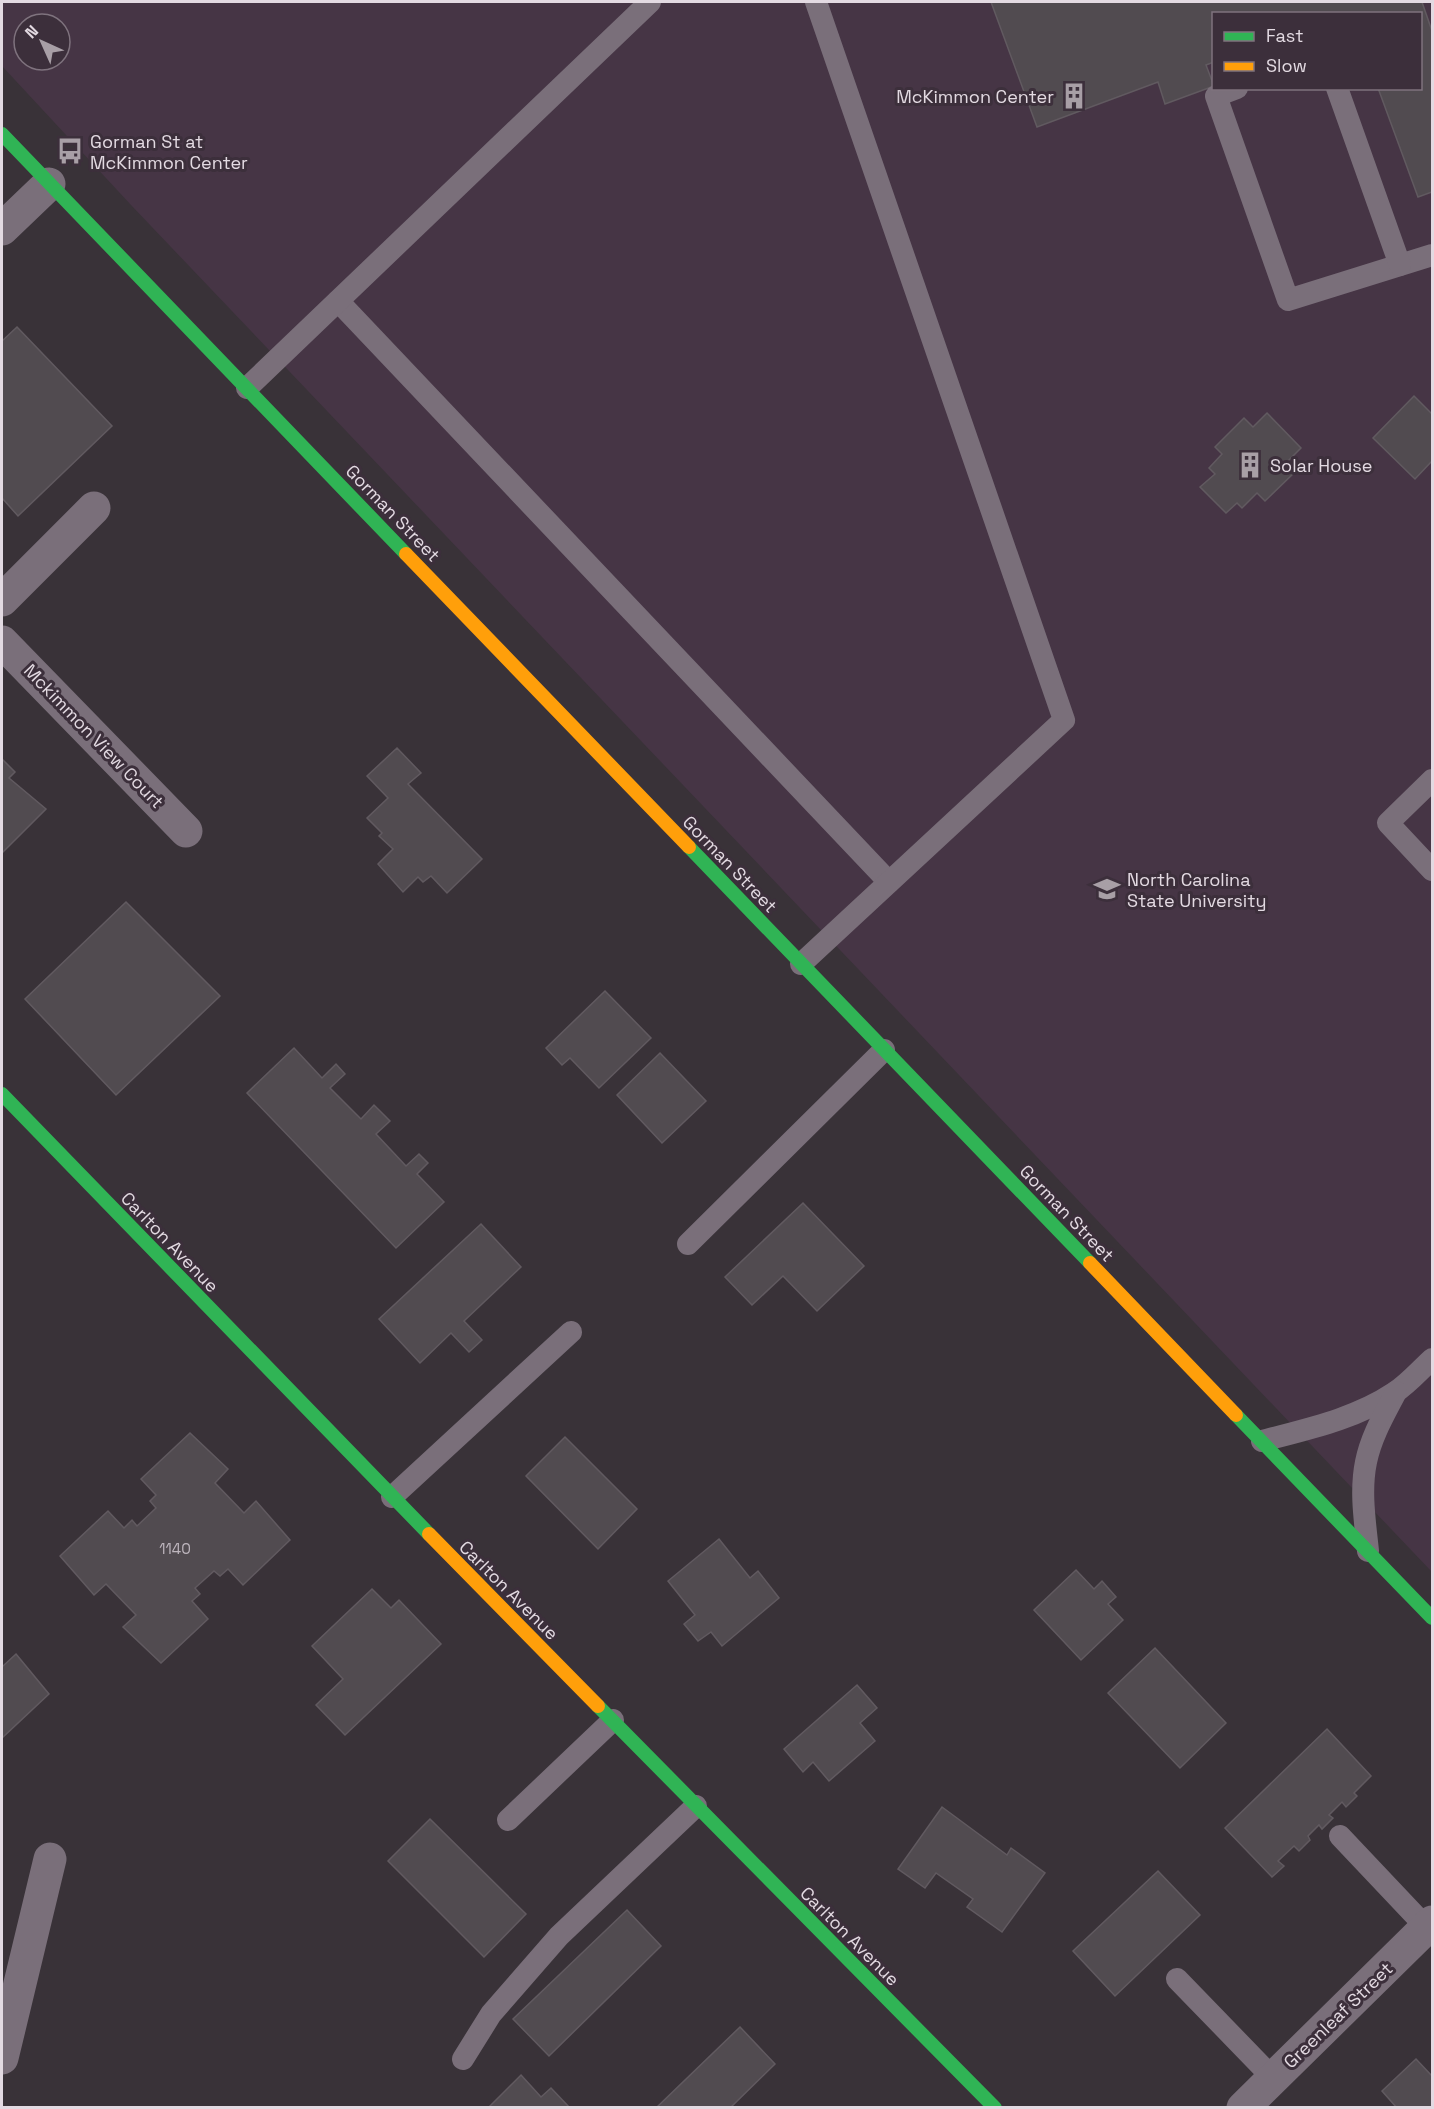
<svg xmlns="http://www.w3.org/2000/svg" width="1434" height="2109" viewBox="0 0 1434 2109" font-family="'Space Grotesk',sans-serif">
<rect width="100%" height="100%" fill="#393238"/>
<path fill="#463545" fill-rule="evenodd" d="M2 2H1432V1572L131 205 2 66ZM1214 14H1420V88H1214ZM24 24H60V60H24Z"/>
<g fill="#514b50" stroke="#615a60" stroke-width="1.5">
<path d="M991 2H1422L1432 31V192L1418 197 1378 88H1420V14H1214V62L1206 65 1214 86 1165 104 1158 82 1037 127Z"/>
<path d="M17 327 112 426 18 516 2 498V341Z"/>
<path d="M1414 396 1432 414V461L1415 479 1373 438Z"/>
<path d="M1267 413 1301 448 1287 462 1296 471 1265 501 1257 493 1242 508 1237 503 1226 513 1200 487 1215 474 1209 468 1222 454 1215 447 1244 418 1253 427Z"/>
<path d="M397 748 421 773 408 784 482 859 447 893 431 876 423 882 418 877 403 892 378 864 393 849 379 836 382 833 367 818 388 798 367 776Z"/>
<path d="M2 759 15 772 9 778 46 809 2 853Z"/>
<path d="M126 902 220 996 116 1095 25 999Z"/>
<path d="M605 991 651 1038 599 1088 570 1058 562 1065 546 1048Z"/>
<path d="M294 1048 322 1078 336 1064 345 1074 330 1088 361 1119 374 1105 390 1121 376 1134 406 1166 419 1154 428 1163 417 1174 444 1202 396 1248 247 1093Z"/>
<path d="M660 1053 706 1101 662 1143 617 1095Z"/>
<path d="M803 1203 864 1266 817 1311 783 1276 752 1305 725 1277Z"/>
<path d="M481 1224 521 1267 464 1321 482 1340 469 1352 451 1333 420 1363 379 1319Z"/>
<path d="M190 1433 228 1469 215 1483 244 1513 256 1501 290 1540 243 1585 228 1569 220 1576 214 1571 195 1588 200 1594 192 1601 208 1619 161 1663 123 1627 136 1615 106 1584 94 1595 60 1556 108 1511 124 1528 132 1520 137 1526 156 1508 150 1501 156 1495 141 1479Z"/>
<path d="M565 1437 637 1509 598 1549 526 1476Z"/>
<path d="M719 1539 750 1578 758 1571 779 1598 722 1646 711 1632 698 1641 684 1624 695 1615 668 1581Z"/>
<path d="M1076 1570 1094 1589 1102 1581 1116 1597 1108 1604 1123 1620 1081 1660 1034 1610Z"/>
<path d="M372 1589 391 1608 399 1600 441 1644 345 1735 316 1705 343 1679 312 1646Z"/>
<path d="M1155 1648 1226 1723 1180 1768 1108 1693Z"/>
<path d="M16 1654 49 1694 2 1738V1665L3 1666Z"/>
<path d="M857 1685 877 1708 860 1723 875 1741 829 1781 813 1762 803 1772 784 1749Z"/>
<path d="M1327 1729 1371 1776 1354 1793 1357 1796 1346 1807 1342 1802 1329 1815 1333 1818 1322 1829 1319 1825 1308 1836 1310 1840 1299 1851 1294 1846 1278 1861 1284 1866 1272 1877 1225 1828Z"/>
<path d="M942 1807 1007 1855 1011 1848 1045 1873 1002 1932 967 1907 973 1899 936 1873 925 1888 898 1869Z"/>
<path d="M430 1819 526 1914 484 1957 388 1861Z"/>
<path d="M1158 1871 1200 1915 1115 1996 1073 1951Z"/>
<path d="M627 1910 661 1946 549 2056 513 2019Z"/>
<path d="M740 2027 775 2064 730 2108H656Z"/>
<path d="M1416 2059 1432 2076V2108H1397L1382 2091Z"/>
<path d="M521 2075 541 2097 551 2088 570 2108H488Z"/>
</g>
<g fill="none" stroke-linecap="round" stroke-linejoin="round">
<g stroke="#7a6f7a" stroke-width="22">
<path d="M1237 88 1216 96 1288 300 1432 255"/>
<path d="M1337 88 1400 265"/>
<path d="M338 301 889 882"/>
<path d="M247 388 650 2"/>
<path d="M1432 780 1388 823 1432 870"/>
<path d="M801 964 1064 720 816 2"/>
<path d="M688 1244 884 1050"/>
<path d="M1262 1441C1307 1429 1355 1419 1394 1393 1408 1384 1420 1370 1432 1359"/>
<path d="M392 1497 571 1332"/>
<path d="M1368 1551C1365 1522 1360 1491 1366 1462 1371 1437 1384 1415 1396 1392"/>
<path d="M508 1820 613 1720"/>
<path d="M1340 1836 1427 1928"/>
<path d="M1177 1979 1273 2078"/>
<path d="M463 2059 491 2014 559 1936 696 1806"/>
</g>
<g stroke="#7a6f7a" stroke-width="33">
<path d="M2 229 49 184"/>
<path d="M2 600 94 508"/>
<path d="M2 642 186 831"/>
<path d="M2 2058 50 1859"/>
<path d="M1243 2108 1432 1922"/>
</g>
<g stroke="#30b455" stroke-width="14">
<path d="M2 134 406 554"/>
<path d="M689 847 1090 1263"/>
<path d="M2 1094 429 1534"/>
<path d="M1236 1415 1432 1618"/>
<path d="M598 1706 995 2108"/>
</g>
<g stroke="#ff9f0a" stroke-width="14">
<path d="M406 554 689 847"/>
<path d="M1090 1263 1236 1415"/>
<path d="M429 1534 598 1706"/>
</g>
</g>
<defs>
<g id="building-bare" transform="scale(2.07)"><path d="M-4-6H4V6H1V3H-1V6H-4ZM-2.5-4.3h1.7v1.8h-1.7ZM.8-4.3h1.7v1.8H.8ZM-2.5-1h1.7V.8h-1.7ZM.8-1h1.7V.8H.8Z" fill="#a89fa6" stroke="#3c2f3b" stroke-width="2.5" paint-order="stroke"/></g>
<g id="bus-bare" transform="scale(2.07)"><path d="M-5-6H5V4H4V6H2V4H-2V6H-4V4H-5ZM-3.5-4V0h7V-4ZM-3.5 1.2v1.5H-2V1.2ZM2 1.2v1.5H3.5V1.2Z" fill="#a89fa6" stroke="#3c2f3b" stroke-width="2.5" paint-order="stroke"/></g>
<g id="university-bare" transform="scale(2.07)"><path d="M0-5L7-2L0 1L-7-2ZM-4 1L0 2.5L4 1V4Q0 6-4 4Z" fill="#a89fa6" stroke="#3c2f3b" stroke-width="2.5" paint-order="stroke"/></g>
</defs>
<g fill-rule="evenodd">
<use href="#building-bare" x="1074" y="96"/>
<use href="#bus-bare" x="70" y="151"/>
<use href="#building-bare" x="1250" y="465"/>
<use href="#university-bare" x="1107" y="889"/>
</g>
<g text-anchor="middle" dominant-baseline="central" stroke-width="6" stroke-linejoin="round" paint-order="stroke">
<g font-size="15" fill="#beb6be">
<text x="175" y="1548">1140</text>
</g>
<g font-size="18" fill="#e3dae2" stroke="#3c2f3b" text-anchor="start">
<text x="1054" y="96" text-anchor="end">McKimmon Center</text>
<text x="90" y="141">Gorman St at<tspan x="90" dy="21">McKimmon Center</tspan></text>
<text x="1270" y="465">Solar House</text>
<text x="1127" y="879">North Carolina<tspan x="1127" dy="21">State University</tspan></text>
</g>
<g font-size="18" fill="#e3dae2" stroke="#3c2f3b">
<text transform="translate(393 513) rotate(46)">Gorman Street</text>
<text transform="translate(94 736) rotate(46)">Mckimmon View Court</text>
<text transform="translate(730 864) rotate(46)">Gorman Street</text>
<text transform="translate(1067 1213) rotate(46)">Gorman Street</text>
<text transform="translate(170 1242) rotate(46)">Carlton Avenue</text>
<text transform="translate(509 1590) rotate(45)">Carlton Avenue</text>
<text transform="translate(850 1936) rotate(45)">Carlton Avenue</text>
<text transform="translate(1338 2015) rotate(-44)">Greenleaf Street</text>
</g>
</g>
<rect width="1434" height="2109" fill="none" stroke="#e3dae2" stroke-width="6"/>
<rect x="1212" y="12" width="210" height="78" fill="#3c2f3b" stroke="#7f737e" stroke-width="1.5"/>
<rect x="1224" y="32" width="30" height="9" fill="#30b455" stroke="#7f737e" stroke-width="1.5"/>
<text x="1266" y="42" font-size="18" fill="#e3dae2">Fast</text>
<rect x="1224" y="62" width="30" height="9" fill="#ff9f0a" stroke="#7f737e" stroke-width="1.5"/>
<text x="1266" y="72" font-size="18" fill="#e3dae2">Slow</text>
<g transform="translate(42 42) rotate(315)"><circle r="28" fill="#3c2f3b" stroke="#7f737e" stroke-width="1.5"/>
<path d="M0-4.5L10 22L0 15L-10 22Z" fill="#a89fa6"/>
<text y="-9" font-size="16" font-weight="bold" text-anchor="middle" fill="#e3dae2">N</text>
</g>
</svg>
